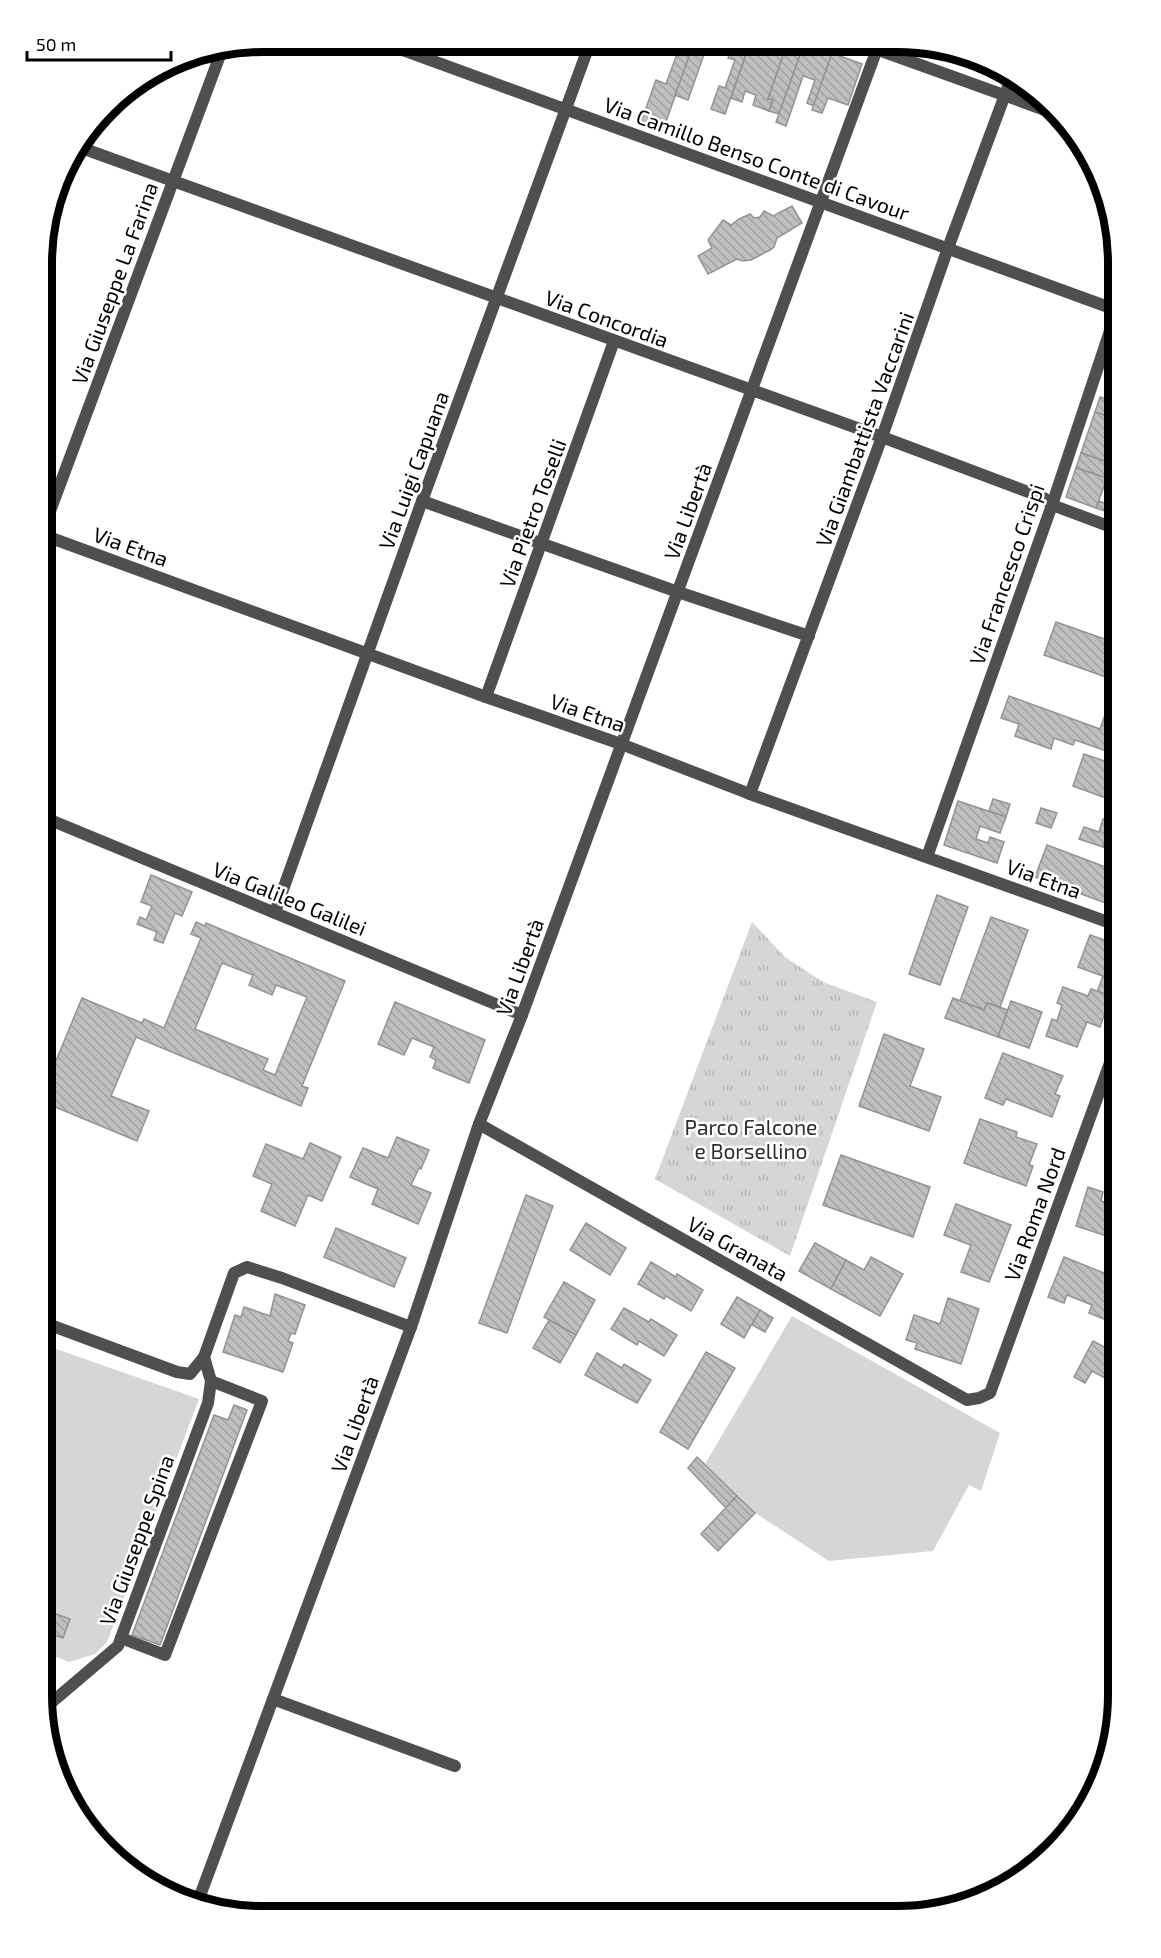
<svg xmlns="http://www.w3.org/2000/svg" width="1161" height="1958" viewBox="0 0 1161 1958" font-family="'Exo 2',sans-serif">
<defs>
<pattern id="park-tufts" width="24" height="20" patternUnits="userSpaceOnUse" patternTransform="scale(1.5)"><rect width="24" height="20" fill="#d6d6d6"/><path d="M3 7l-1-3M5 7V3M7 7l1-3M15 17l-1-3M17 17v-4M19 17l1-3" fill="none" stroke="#b6b6b6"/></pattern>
<pattern id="building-back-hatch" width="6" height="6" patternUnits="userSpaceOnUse" patternTransform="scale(1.5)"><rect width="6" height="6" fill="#bfbfbf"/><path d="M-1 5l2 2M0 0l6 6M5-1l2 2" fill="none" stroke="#a2a2a2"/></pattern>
</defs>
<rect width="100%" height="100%" fill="#fff"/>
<g fill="#d6d6d6">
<path d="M792 1316 1000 1433 981 1491 969 1485 933 1551 829 1561 755 1513 705 1464Z"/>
<path d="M42 1344 199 1399 107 1642 95 1654 69 1662 42 1651Z"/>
</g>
<path fill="url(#park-tufts)" d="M752 922 785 957 823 982 877 1002 790 1256 655 1179Z"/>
<g fill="url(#building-back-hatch)" stroke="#939393" stroke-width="1.5" fill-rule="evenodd">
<path d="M681 43H694L663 130 641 122 656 80 666 84Z"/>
<path d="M694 43H750L725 114 711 109 719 86 725 88 735 60 728 58 730 54 707 46 688 100 675 95Z"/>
<path d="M750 43 787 44 768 99 773 100 769 111 753 105 756 95 745 91 742 102 731 98Z"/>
<path d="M787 44H804L779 114 769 111 773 100 768 99Z"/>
<path d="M804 44 832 53 814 106 807 103 815 80 803 76 786 126 776 122Z"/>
<path d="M913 44H927L960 53 957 60Z"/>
<path d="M832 53 862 64 848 105 828 98 822 113 812 110Z"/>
<path d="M960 53 982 59 1003 71 1001 77 957 60Z"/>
<path d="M792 206 802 223 777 238 774 247 770 250 751 260 743 261 737 259 708 274 698 256 712 248 708 240 723 220 731 225 739 219 750 214 754 218 760 217 764 211 773 216Z"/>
<path d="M1119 341V379L1117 386 1105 381Z"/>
<path d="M1100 397 1119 404V420L1095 412Z"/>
<path d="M1095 412 1119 420V466L1081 453Z"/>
<path d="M1081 453 1119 466V477L1108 473 1107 478 1076 468Z"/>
<path d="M1076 468 1107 478 1096 508 1066 497Z"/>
<path d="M1119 500V516L1096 508 1099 501 1116 508Z"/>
<path d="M1056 622 1119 644V734L1112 753 1075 740 1073 745 1054 738 1051 749 1015 736 1019 724 1001 718 1009 696 1100 729 1117 681 1044 655Z"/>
<path d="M1084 754 1119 766V803L1073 786Z"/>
<path d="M993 799 1010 804 1006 817 989 811Z"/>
<path d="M958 801 1006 817 1000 833 980 826 976 839 988 843 990 837 1004 842 997 863 944 845Z"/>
<path d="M1041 808 1057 813 1051 828 1036 823Z"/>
<path d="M1103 819 1112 822 1103 847 1079 839 1084 827 1099 832Z"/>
<path d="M1112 822 1119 824V836L1113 852 1103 847Z"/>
<path d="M1047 845 1119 872V908L1035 877Z"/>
<path d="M151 875 192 892 182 916 175 913 163 943 154 940 157 932 137 924 140 917 146 920 152 906 141 902Z"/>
<path d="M937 895 968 907 940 985 909 974Z"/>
<path d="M991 917 1028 930 1000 1007 987 1003 984 1010 960 1001Z"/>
<path d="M196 922 205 926 206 923 345 981 302 1086 308 1088 301 1106 136 1037 111 1096 149 1111 137 1141 43 1102V1092L82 998 142 1023 144 1019 164 1028 201 938 191 934ZM222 963 253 975 249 985 272 995 276 985 307 997 275 1075 263 1070 268 1059 195 1029Z"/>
<path d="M1090 935 1119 945V974L1116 981 1078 967Z"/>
<path d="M1103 976 1116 981 1111 996 1097 992Z"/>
<path d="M1063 987 1088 996 1091 989 1111 996 1100 1027 1087 1022 1077 1047 1046 1036 1052 1019 1057 1021 1062 1005 1057 1003Z"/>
<path d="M953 998 984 1010 987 1003 1008 1010 998 1037 945 1018Z"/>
<path d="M1011 1001 1042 1012 1029 1048 998 1037Z"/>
<path d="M395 1002 485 1040 469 1083 433 1068 436 1060 430 1057 434 1047 412 1038 404 1055 378 1044Z"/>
<path d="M884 1034 924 1049 910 1086 941 1097 929 1131 859 1106Z"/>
<path d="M1003 1053 1063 1076 1055 1094 1060 1096 1052 1117 1006 1099 1003 1105 985 1098Z"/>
<path d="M980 1119 1017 1132 1016 1137 1037 1144 1029 1165 1033 1166 1026 1186 964 1163Z"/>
<path d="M397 1137 429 1150 421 1169 419 1168 411 1185 431 1193 418 1224 372 1204 378 1189 350 1177 363 1148 388 1158Z"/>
<path d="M310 1143 341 1157 322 1201 308 1195 295 1226 261 1211 272 1184 253 1176 266 1144 303 1159Z"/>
<path d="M841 1155 930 1187 913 1237 823 1205Z"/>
<path d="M1088 1187 1103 1192 1101 1201 1119 1206V1240L1076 1226Z"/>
<path d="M526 1195 553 1206 507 1333 479 1323Z"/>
<path d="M956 1204 1011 1225 989 1282 961 1272 971 1245 944 1235Z"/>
<path d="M586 1223 626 1248 610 1275 570 1250Z"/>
<path d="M336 1228 406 1258 394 1287 324 1257Z"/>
<path d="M815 1243 846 1260 831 1289 799 1271Z"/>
<path d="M871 1257 903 1274 880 1316 831 1289 846 1260 864 1270Z"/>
<path d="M1064 1257 1119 1279 1104 1319 1089 1313 1092 1305 1067 1295 1064 1303 1048 1297Z"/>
<path d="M651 1262 676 1277 677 1274 703 1290 691 1311 666 1296 664 1299 638 1284Z"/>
<path d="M564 1282 595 1300 576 1335 544 1317Z"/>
<path d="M275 1294 305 1305 295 1334 291 1333 288 1341 293 1343 283 1372 223 1352 235 1315 241 1317 244 1307 270 1316Z"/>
<path d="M737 1297 760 1310 744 1338 721 1324Z"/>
<path d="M948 1298 979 1309 961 1364 915 1349 917 1343 906 1340 914 1315 940 1324Z"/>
<path d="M624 1308 649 1322 651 1319 677 1335 664 1356 639 1341 637 1345 611 1329Z"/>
<path d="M760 1310 773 1318 765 1332 752 1325Z"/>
<path d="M549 1320 576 1335 560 1363 533 1348Z"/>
<path d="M1093 1341 1119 1355V1375L1109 1370 1105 1378 1092 1371 1085 1383 1074 1377Z"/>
<path d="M706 1352 735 1368 688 1449 660 1432Z"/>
<path d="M597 1353 622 1368 624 1364 651 1380 637 1403 585 1375Z"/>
<path d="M234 1405 247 1410 160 1645 132 1635 214 1415 228 1420Z"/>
<path d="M697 1457 737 1496 726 1508 688 1468Z"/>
<path d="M737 1496 755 1513 718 1551 701 1534Z"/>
<path d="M42 1609 70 1619 63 1638 42 1631Z"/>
</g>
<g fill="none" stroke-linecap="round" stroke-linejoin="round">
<g stroke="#4f4f4f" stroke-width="12">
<path d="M381 42 1119 311"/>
<path d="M79 147 882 437 1044 498 1052 505 1119 530"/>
<path d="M422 501 678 592 809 636"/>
<path d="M43 530 222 50"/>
<path d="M43 535 486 697 621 744"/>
<path d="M486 697 614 341"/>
<path d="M750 794 882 437 948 248 1012 76"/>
<path d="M43 817 522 1015"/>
<path d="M927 857 1052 505 1119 304"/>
<path d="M275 912 422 501 590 43"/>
<path d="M479 1124 967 1400 979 1398 990 1393 1119 1038"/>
<path d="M42 1322 177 1372 190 1374 204 1357 234 1273 247 1267 282 1278 411 1327"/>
<path d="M121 1638 165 1655 262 1401 211 1381"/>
<path d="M273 1699 455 1766"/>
<path d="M45 1708 118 1646 208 1403 211 1381 204 1357"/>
</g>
<g stroke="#4f4f4f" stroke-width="12">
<path d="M862 44 1059 115"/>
<path d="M621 744 750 794 1119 926"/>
<path d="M197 1904 411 1327 479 1124 522 1015 877 49"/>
</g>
</g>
<g text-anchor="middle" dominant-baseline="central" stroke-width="5" stroke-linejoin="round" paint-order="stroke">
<g font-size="21" fill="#000" stroke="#fff">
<text transform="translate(757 158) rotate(20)">Via Camillo Benso Conte di Cavour</text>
<text transform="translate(114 283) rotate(-70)">Via Giuseppe La Farina</text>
<text transform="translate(607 318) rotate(20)">Via Concordia</text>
<text transform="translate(864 429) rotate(-70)">Via Giambattista Vaccarini</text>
<text transform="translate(413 470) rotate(-70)">Via Luigi Capuana</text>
<text transform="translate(687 511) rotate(-70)">Via Libertà</text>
<text transform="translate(532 513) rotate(-70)">Via Pietro Toselli</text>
<text transform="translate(131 546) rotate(20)">Via Etna</text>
<text transform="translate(1006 574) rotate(-71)">Via Francesco Crispi</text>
<text transform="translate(588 712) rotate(19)">Via Etna</text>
<text transform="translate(1044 878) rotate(20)">Via Etna</text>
<text transform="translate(290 898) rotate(22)">Via Galileo Galilei</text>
<text transform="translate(519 967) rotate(-70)">Via Libertà</text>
<text transform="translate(1034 1214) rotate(-70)">Via Roma Nord</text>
<text transform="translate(738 1248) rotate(29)">Via Granata</text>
<text transform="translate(354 1424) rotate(-70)">Via Libertà</text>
<text transform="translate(136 1540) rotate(-70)">Via Giuseppe Spina</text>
</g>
<g font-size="21" fill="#2d2d2d" stroke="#fff">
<text x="751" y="1126">Parco Falcone<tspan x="751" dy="24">e Borsellino</tspan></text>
</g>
</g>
<path d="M0 0H1161V1958H0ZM263 52H897A211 211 0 0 1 1108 263V1695A211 211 0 0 1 897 1906H263A211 211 0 0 1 52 1695V263A211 211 0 0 1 263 52Z" fill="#fff" fill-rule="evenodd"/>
<path fill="none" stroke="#000" stroke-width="8" d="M263 52H897A211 211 0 0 1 1108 263V1695A211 211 0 0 1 897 1906H263A211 211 0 0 1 52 1695V263A211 211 0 0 1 263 52Z"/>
<path d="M27 51v9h144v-9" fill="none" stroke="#000000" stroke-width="3"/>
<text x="36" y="51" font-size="18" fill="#000000" stroke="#ffffff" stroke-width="4.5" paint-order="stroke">50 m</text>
</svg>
